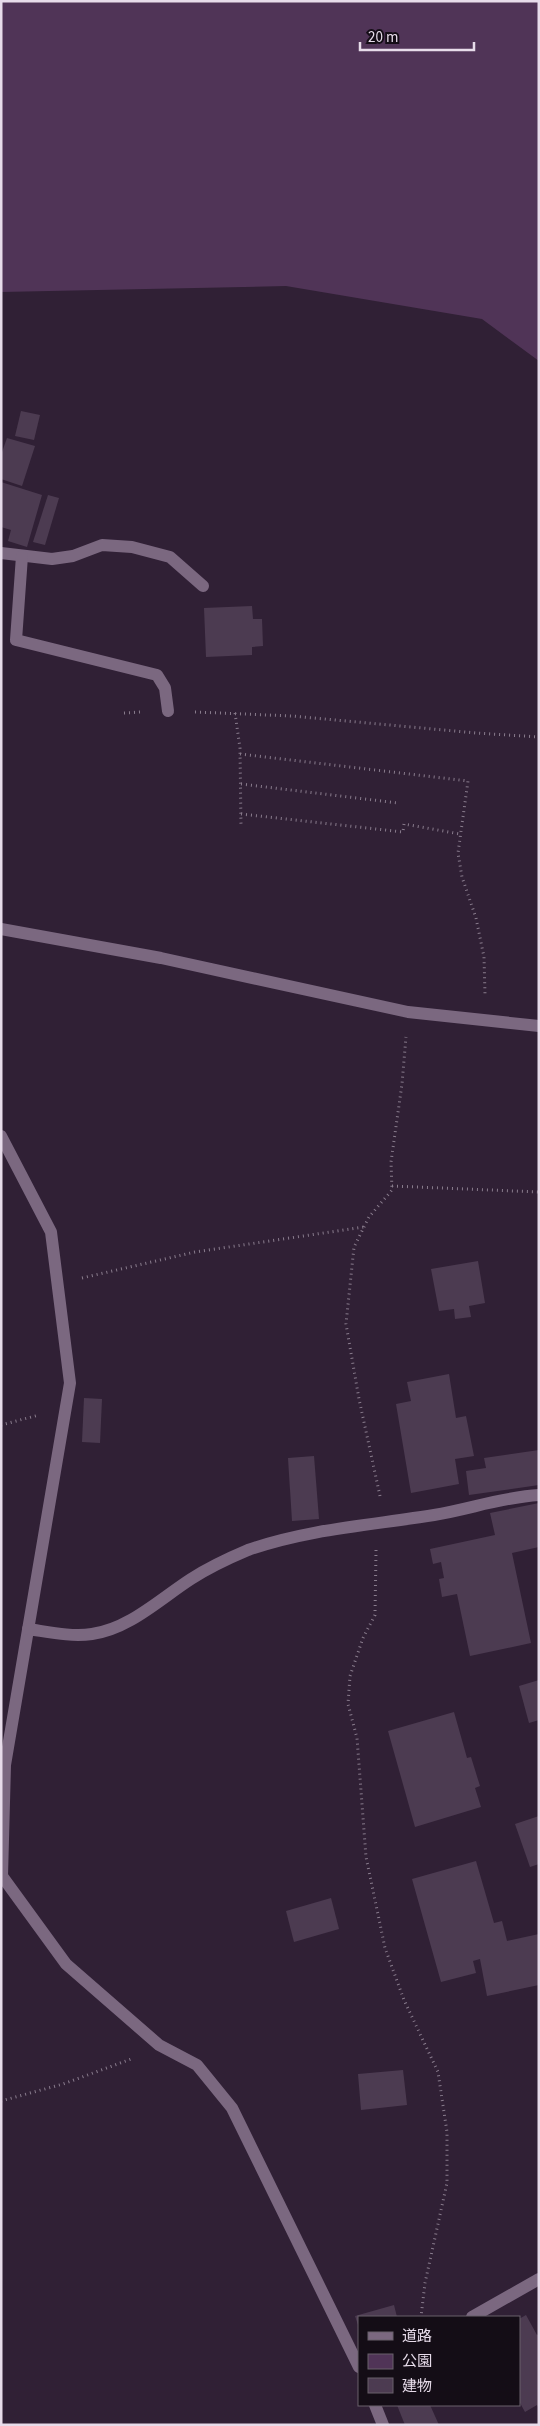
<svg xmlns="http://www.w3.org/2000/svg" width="540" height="2426" viewBox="0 0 540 2426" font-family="'Source Sans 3','Noto Sans JP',sans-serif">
<rect width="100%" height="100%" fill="#302035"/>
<path fill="#503457" d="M1 1H539V361L482 319 286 286 1 292Z"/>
<g fill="#4c3b51">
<path d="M21 411 40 415 34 440 15 436Z"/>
<path d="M7 438 35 446 22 486 1 479V455Z"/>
<path d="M1 482 42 495 27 547 8 541 11 530 1 527Z"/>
<path d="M48 495 59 498 45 545 33 542Z"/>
<path d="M252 606 253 619H262L263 646 252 647V655L206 657 204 608Z"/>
<path d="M478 1261 485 1303 469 1306 471 1317 455 1319 454 1309 439 1311 431 1269Z"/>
<path d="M449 1374 456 1418 466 1416 474 1456 455 1459 459 1484 411 1493 396 1404 411 1401 407 1382Z"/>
<path d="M84 1398 102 1399 100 1443 82 1442Z"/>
<path d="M539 1450V1485L469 1495 466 1471 486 1468 484 1458Z"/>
<path d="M314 1456 319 1519 292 1521 288 1458Z"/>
<path d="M539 1503V1547L512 1553 531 1643 470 1656 457 1594 442 1597 439 1579 444 1578 441 1562 433 1564 430 1549 495 1535 490 1513Z"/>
<path d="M539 1680V1720L529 1723 519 1686Z"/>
<path d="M454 1712 467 1758 471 1757 480 1786 475 1788 481 1807 415 1827 388 1731Z"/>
<path d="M539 1816V1864L530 1867 515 1824Z"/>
<path d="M476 1861 494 1923 502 1921 507 1941 539 1934V1985L487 1996 480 1959 473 1961 476 1973 441 1982 412 1879Z"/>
<path d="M331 1898 339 1929 294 1942 286 1911Z"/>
<path d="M403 2070 407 2105 361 2110 358 2074Z"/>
<path d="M394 2305 397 2317H359L358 2325 355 2316Z"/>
<path d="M526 2315 537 2335 539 2334V2409L537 2405 525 2412 519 2401V2319Z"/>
<path d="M397 2405H430L439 2425H405Z"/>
</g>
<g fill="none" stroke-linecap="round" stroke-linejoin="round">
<g stroke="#897c8d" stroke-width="3" stroke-dasharray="1 4" stroke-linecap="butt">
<path d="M195 712 292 716 476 733 539 737"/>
<path d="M124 713 141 712"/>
<path d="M235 713 240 748 241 826"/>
<path d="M240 754 468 781 458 853 462 877 476 918 484 957 485 994"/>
<path d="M241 784 398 803"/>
<path d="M241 814 403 832 404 824 460 834"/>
<path d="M392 1186 539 1192"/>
<path d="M82 1278 195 1252 364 1227"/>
<path d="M1 1425 39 1415"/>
<path d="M380 1496 359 1399 346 1324 354 1247 369 1217 392 1190 391 1162 402 1084 406 1037"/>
<path d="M376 1550 375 1615 363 1638 350 1676 348 1704 357 1738 366 1857 385 1948 404 2000 438 2072 447 2132V2183L425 2283 421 2317"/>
<path d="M1 2101 63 2084 134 2058"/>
</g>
<g stroke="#7b6880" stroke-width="12">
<path d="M1 553 52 559 73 556 102 545 132 547 170 557 203 586"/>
<path d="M22 556 16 640 157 675 165 688 168 711"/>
<path d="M1 929 161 958 408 1012 539 1026"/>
<path d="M1 1136 51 1232 70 1383 5 1765 2 1876 66 1964 159 2045 197 2065 232 2108 359 2367"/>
<path d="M28 1629C49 1632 71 1637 92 1634 129 1629 160 1599 191 1579 208 1568 229 1558 248 1550 308 1529 372 1525 434 1515 470 1509 503 1497 539 1495"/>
<path d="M472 2317 539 2279"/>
<path d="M375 2405 383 2425"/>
</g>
</g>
<rect width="540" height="2426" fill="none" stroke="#e7dcea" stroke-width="5"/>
<rect x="358" y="2316" width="162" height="90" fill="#140d16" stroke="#68606b"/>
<rect x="368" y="2332" width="25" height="8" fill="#7b6880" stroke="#68606b"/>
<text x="402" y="2341" font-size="15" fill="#e7dcea">道路</text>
<rect x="368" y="2354" width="25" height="15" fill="#503457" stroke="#68606b"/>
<text x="402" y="2366" font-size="15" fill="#e7dcea">公園</text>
<rect x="368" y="2378" width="25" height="15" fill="#4c3b51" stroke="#68606b"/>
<text x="402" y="2391" font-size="15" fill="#e7dcea">建物</text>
<path d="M360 42v8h114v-8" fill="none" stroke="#e7dcea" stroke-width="2.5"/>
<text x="368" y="42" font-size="15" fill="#e7dcea" stroke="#140d16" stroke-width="4" paint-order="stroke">20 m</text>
</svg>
